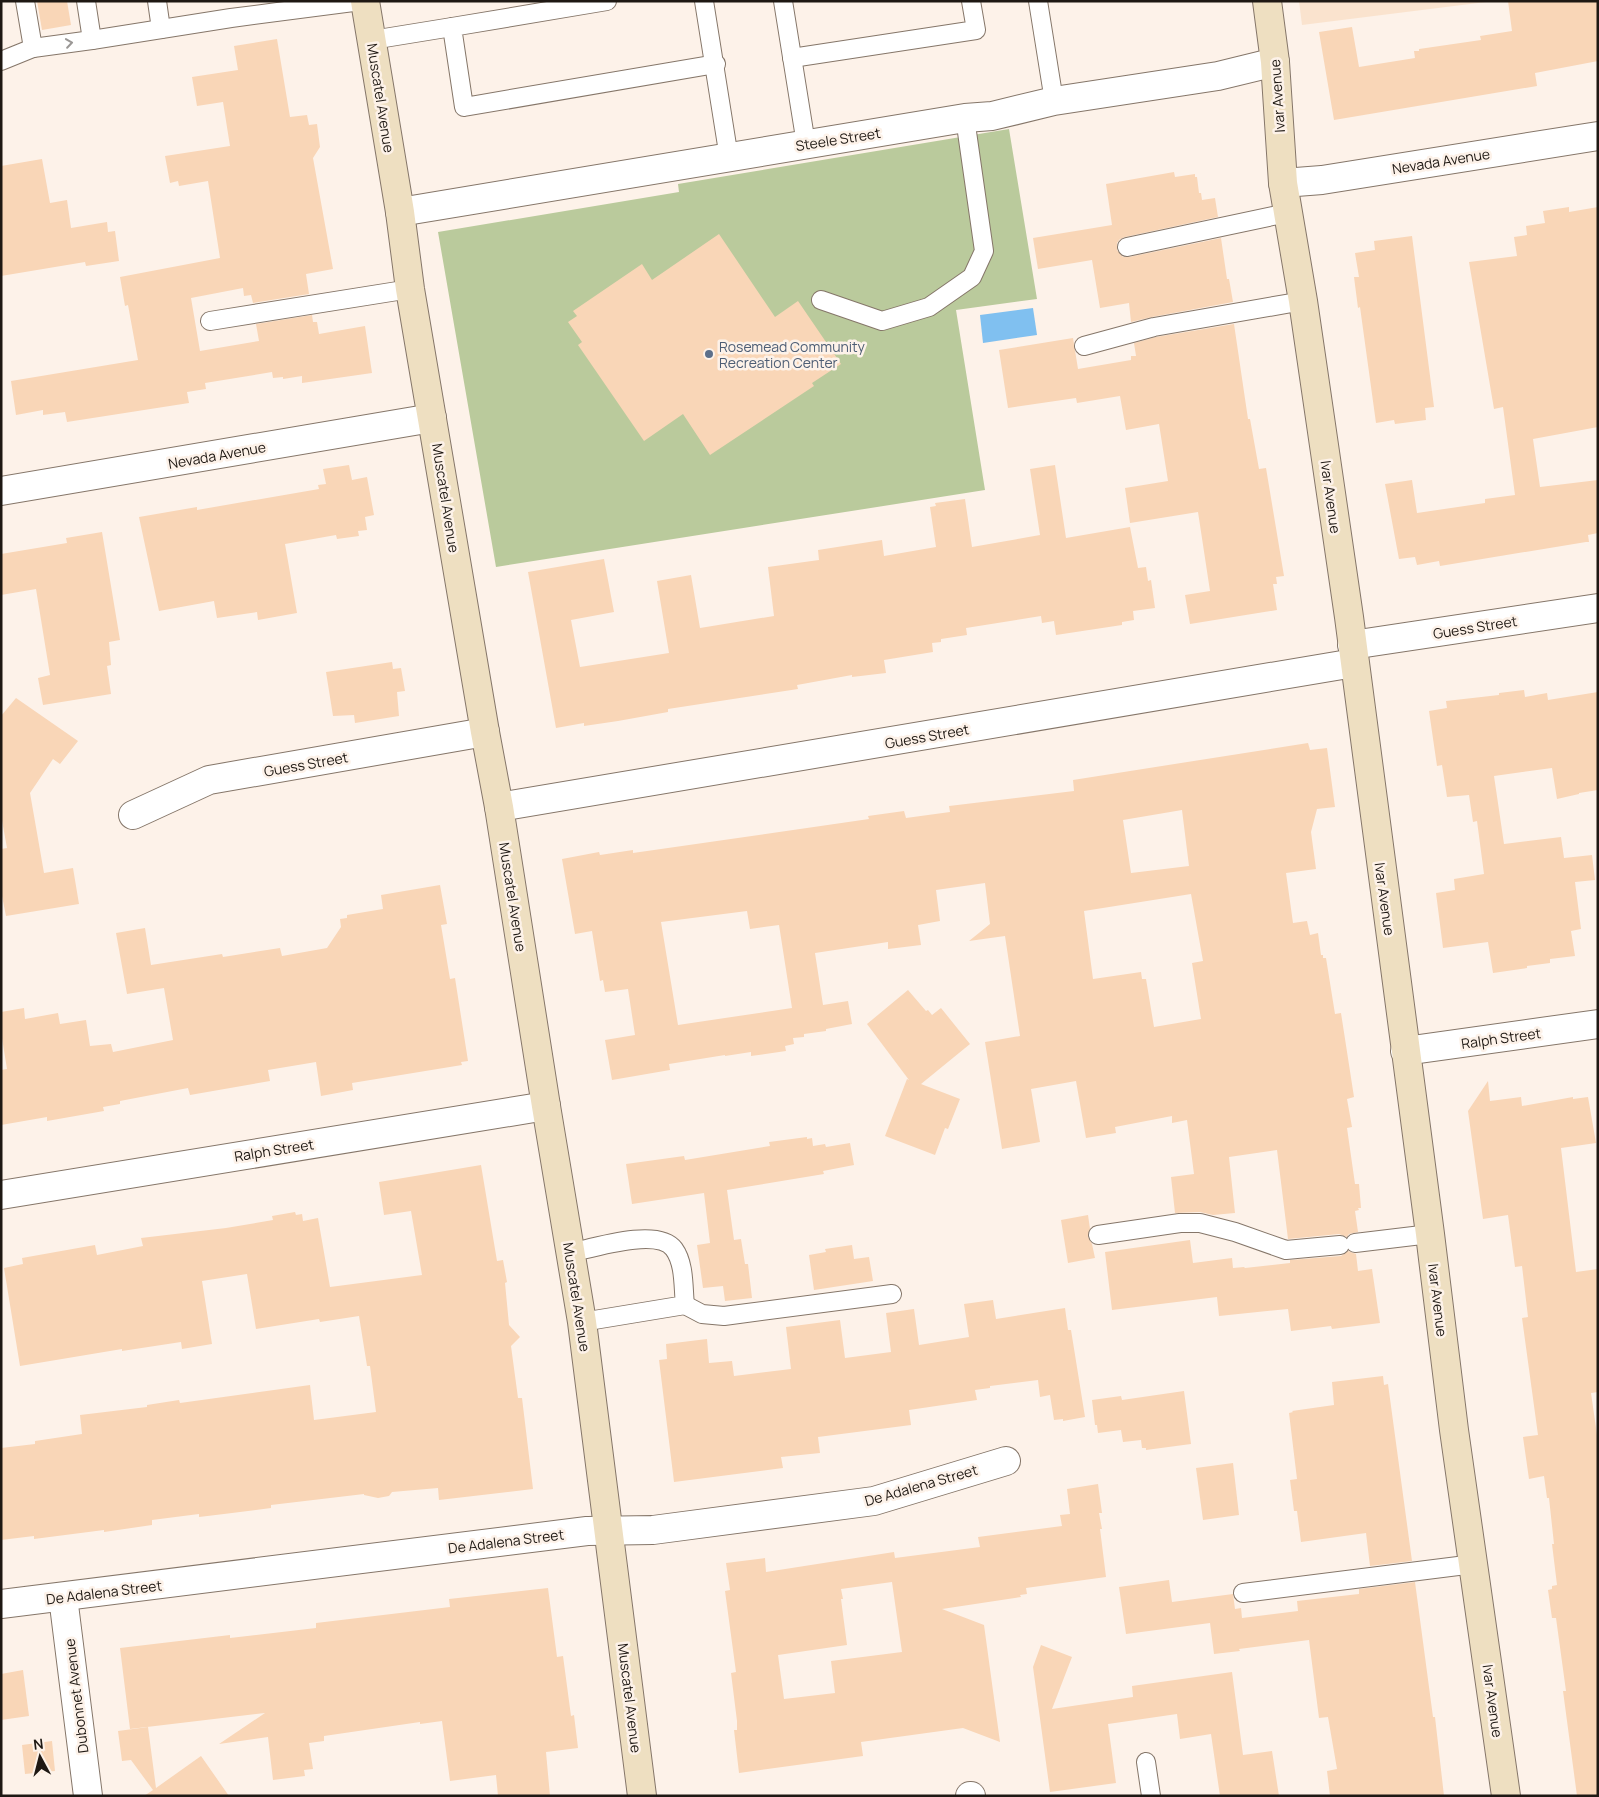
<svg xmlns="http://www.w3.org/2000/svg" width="1599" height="1797" viewBox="0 0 1599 1797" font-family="Manrope,sans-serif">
<rect width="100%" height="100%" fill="#fdf2e9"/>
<path fill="#fae3ce" d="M1299 1H1494L1302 25Z"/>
<path fill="#baca9c" d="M1009 129 1037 299 956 310 985 490 496 567 438 232 679 192 678 184Z"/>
<path fill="#80c0f0" d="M1033 308 1037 335 983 343 980 315Z"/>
<g fill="#f9d6b7" fill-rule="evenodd">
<path d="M37 1H67L71 25 42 30Z"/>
<path d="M1508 1H1598V61L1535 73 1537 86 1334 120 1319 32 1352 27 1359 67 1415 58 1414 51H1419V49L1481 40 1480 36 1512 31Z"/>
<path d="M277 39 290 117 307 115 309 125 317 124 320 147 313 158 333 269 306 274 309 294 253 303 251 295 244 296 243 288 191 298 200 351 259 341 256 324 312 315 313 322H317L319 334 365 326 372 373 302 383V376L283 379V377L273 378 272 372 205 383 206 389 187 392 189 403 67 422 65 412 43 415V410L16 415 11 381 138 360 128 305 125 306 120 277 220 258 208 181 179 186 178 181 170 183 165 156 230 146 223 102 197 106 192 77 238 70 234 46Z"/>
<path d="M42 159 50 203 67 200 71 228 107 222 108 232 115 231 119 261 86 266 85 262 1 276V166Z"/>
<path d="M1174 172 1175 177 1195 174V177H1197L1199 193H1201L1202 200 1215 198 1218 217 1125 237 1120 239 1117 243V250L1123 257H1129L1221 238 1227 279H1229L1233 302 1152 317 1131 322 1129 303 1100 308 1092 260 1038 269 1033 238 1112 225 1106 184Z"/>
<path d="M1569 207V212L1598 207V427L1533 439 1540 487 1598 480V533L1588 535 1589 542H1586L1440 566 1439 561 1417 565 1415 557 1399 559 1385 484 1412 480 1417 513 1485 503V499L1515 495 1503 407 1494 409 1469 262 1517 256 1514 237 1527 235 1526 226 1545 223 1543 211Z"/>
<path d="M719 234 775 317 798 301 841 364 812 383 814 386 710 455 683 414 644 441 578 345 582 342 568 322 577 316 573 311 642 264 652 280Z"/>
<path d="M1412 236 1434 407 1425 408 1426 420 1395 424 1394 420 1376 423 1360 307 1358 308 1354 277H1359L1355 253 1375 250 1374 241Z"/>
<path d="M1234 324 1248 419H1250L1259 469 1266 468 1284 576 1276 577 1277 584H1273L1277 610 1190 624 1185 595 1210 591 1198 512 1130 523 1125 488 1168 481 1159 424 1126 430 1120 396 1077 403 1076 398 1008 408 999 350 1073 338 1078 369 1131 360V356H1136L1134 343 1156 337Z"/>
<path d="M349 465 352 480 367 477 374 515 365 517 367 530 358 531 359 536 337 539 336 535 285 544 297 613 258 620 257 612 217 618 214 601 159 611 139 517 197 507V510L319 489 318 485 326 484 323 469Z"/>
<path d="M1055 465 1066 538 1130 527 1138 568 1146 567 1148 581 1151 580 1155 608 1133 611 1134 620 1122 622V625L1056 635 1054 621 1042 623 1041 616 966 628 967 635 941 639V642L932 643 933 652 884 660 886 673 852 677V675L797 685 798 689 668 709V712L618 721 584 726V723L556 728 528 572 604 559 614 612 571 620 580 667 669 653 657 581 691 575 700 628 774 616 768 567 819 560 818 550 882 540 884 556 936 547 930 507 936 506 935 503 965 499 972 547 1040 535 1030 469Z"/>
<path d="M102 532 120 640 109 642 111 665 107 666 111 694 43 705 38 678 50 675 36 589 1 595V554L67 543 66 538Z"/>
<path d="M392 662 393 669 401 668 405 691 397 692 399 716 355 723 354 715 333 716 326 672Z"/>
<path d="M1524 690 1525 697 1547 693 1548 700 1598 692V790L1579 793V794L1557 799 1552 768 1494 776 1504 844 1561 837 1564 858 1592 855 1595 880 1575 882 1581 929 1571 931 1575 956 1550 959V963L1527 966V968L1493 973 1488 942 1443 948 1436 893 1455 890 1454 879 1484 874 1477 821 1473 822 1469 795 1447 797 1442 765 1437 766 1429 711 1447 708 1446 701 1499 695V693Z"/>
<path d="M16 698 78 741 60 764 53 759 30 793 44 873 73 868 79 904 6 916 1 891V849L7 848 1 815V716Z"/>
<path d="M1308 743 1310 750 1327 748 1335 807 1317 809 1311 832 1316 869 1286 873 1293 923 1307 921 1310 935 1318 933 1321 955H1323V958H1326L1335 1014 1341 1013 1354 1097 1347 1099 1352 1127 1347 1128 1355 1184H1359L1361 1208H1358L1359 1210 1355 1211 1358 1232 1349 1234 1347 1237 1339 1234 1288 1239 1277 1150 1229 1157 1235 1213 1213 1215 1200 1212 1175 1213 1171 1177 1194 1174 1187 1120 1172 1123V1116L1115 1127 1116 1133 1086 1138 1076 1081 1031 1089 1040 1142 1002 1149 985 1042 1020 1036 1005 936 969 941 990 924 985 883 936 890 940 921 918 925 921 945 888 949V942L815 953 823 1005 848 1001 852 1024 826 1029V1031L804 1034V1037L793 1038 794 1044 785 1046 786 1051 751 1056V1052L725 1056V1055L669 1064 670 1070 612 1080 605 1040 635 1035 628 989 605 992 603 980 600 981 592 931 575 934 562 859 599 852 600 855 633 850V853L869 819 868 816 904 811 906 818 950 812 949 806 1074 791 1073 780ZM1182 810 1189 866 1131 873 1123 820ZM1191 894 1203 961 1192 963 1201 1019 1154 1027 1146 979H1142L1141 972 1093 979 1084 911ZM747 911 750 929 779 925 792 1008 678 1025 661 922Z"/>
<path d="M440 885 447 924 441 925 450 979 455 978 468 1061 461 1062 462 1065 352 1083 353 1090 321 1096 316 1062 268 1070 270 1081 190 1095 188 1088 120 1101V1104L103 1107 104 1111 47 1121V1117L1 1125V1070L7 1069 1 1032V1012L24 1008 25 1019 58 1013 60 1024 86 1020 90 1046 111 1044 113 1052 173 1040 164 988 127 994 116 933 145 928 151 965 222 954 223 957 280 948 282 956 327 948 341 927 340 919 347 918V915L383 909 381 895Z"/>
<path d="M908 990 926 1011 928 1010 932 1015 941 1008 970 1044 921 1084 960 1099 948 1129 945 1128 935 1155 885 1136 907 1079 909 1080 867 1024Z"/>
<path d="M1488 1081 1490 1101 1521 1097 1522 1106 1573 1097V1099L1588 1097 1596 1143 1561 1148 1576 1272 1598 1269V1392L1591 1393 1598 1442V1796H1577L1563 1691H1566L1556 1618H1552L1548 1590 1552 1589V1586L1557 1585 1552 1544H1554L1549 1498H1547L1544 1476 1529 1479 1523 1437 1538 1435 1522 1318 1528 1317 1522 1266 1515 1267 1508 1215 1483 1219 1468 1111Z"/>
<path d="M807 1137V1139L812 1138 813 1146 825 1144 826 1147 850 1143 854 1165 823 1171 824 1174 727 1190 734 1240 741 1239 745 1264H748L752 1298 725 1301 723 1286 703 1288 697 1245 710 1243 704 1193 632 1204 626 1164 684 1156 685 1160 770 1146 769 1142Z"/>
<path d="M481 1165 497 1261 503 1260 507 1282 505 1283 509 1325 520 1337 511 1346 518 1398H522L533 1489 439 1500 438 1488 392 1492 389 1496 378 1498 364 1495V1494L271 1505V1508L224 1514 199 1517V1514L152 1520V1525L104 1532V1530L34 1539V1536L1 1540V1448L35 1444V1441L82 1434 80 1415 147 1407V1405L179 1400 180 1403 310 1385 314 1420 376 1412 370 1366H367L359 1316 320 1322 319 1319 256 1329 247 1274 202 1281 212 1344 182 1349 181 1342 122 1351V1349L20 1366 4 1268 23 1264 22 1258 95 1245 97 1255 143 1246 141 1238 226 1228 273 1220 272 1216 295 1212 296 1215 302 1214 303 1221 318 1218 330 1287 422 1275 411 1211 384 1215 379 1182Z"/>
<path d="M1088 1215 1090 1229 1088 1237 1092 1244 1095 1258 1068 1263 1061 1220Z"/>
<path d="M1190 1240 1193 1263 1232 1258 1233 1268 1244 1267 1245 1268 1290 1263V1260L1341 1256 1348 1251 1356 1254 1358 1271 1372 1269 1380 1323 1332 1329 1331 1326 1291 1331 1288 1309 1219 1316 1217 1297 1112 1310 1105 1252Z"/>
<path d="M852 1245 854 1259 869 1257 873 1281 814 1290 809 1255 826 1252 825 1249Z"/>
<path d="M993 1300 996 1319 1065 1308 1068 1330H1071L1085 1417 1063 1421V1419L1054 1420 1050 1395 1040 1397 1038 1380 990 1386V1388L975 1390 977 1400 909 1410 911 1425 818 1437 820 1453 781 1457 783 1468 674 1482 659 1360 667 1359 666 1344 707 1339 709 1363 732 1361 734 1376 791 1369 786 1327 840 1320 845 1358 891 1352 886 1313 914 1309 919 1345 969 1337 964 1304Z"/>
<path d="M1383 1376 1384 1385 1388 1384 1412 1561 1370 1566 1366 1533 1301 1542 1297 1511H1294L1290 1480 1297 1479 1289 1413 1293 1412 1292 1411 1334 1405 1332 1382Z"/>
<path d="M1184 1391 1191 1444 1146 1450V1448H1142L1141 1440 1123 1442 1121 1430 1098 1433 1097 1425H1095L1092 1400 1121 1396 1122 1400Z"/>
<path d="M1233 1463 1239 1515 1203 1520 1196 1468Z"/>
<path d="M1098 1484 1102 1513H1099L1102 1529H1100L1106 1577 1026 1588 1027 1594 1020 1595 1021 1597 942 1609 984 1625 1000 1742 963 1728 861 1742 863 1756 739 1773 734 1730H737V1721L731 1673 736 1672 725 1591 730 1590 726 1563 765 1558 766 1572 894 1552 895 1558 980 1547 978 1537 1062 1526 1060 1515 1070 1514 1067 1489ZM892 1582 902 1652 831 1661 835 1693 784 1699 778 1655 847 1645 841 1599H843L841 1589Z"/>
<path d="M1169 1580 1172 1602 1233 1594 1235 1609 1241 1608 1242 1618 1298 1611 1297 1601 1359 1594V1589L1415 1582 1433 1717H1435L1444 1796H1330L1327 1771 1337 1769 1328 1717 1319 1718 1309 1640 1239 1649 1240 1651 1214 1654 1210 1623 1126 1634 1119 1587Z"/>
<path d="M548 1588 557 1657 563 1656 571 1716 574 1715 578 1748 546 1752 550 1796H498L496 1775 450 1781 442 1721 420 1724V1722L324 1736V1741L309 1743 313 1769 304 1770 305 1776 273 1780 268 1737 219 1744 265 1713 130 1729 120 1648 230 1635V1638L316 1628V1623L450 1607 449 1599Z"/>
<path d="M1041 1645 1072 1657 1052 1709 1133 1697 1132 1686 1232 1672 1243 1755 1272 1751 1279 1796H1220L1211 1734 1180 1739 1177 1714 1108 1724 1116 1783 1050 1792 1033 1667Z"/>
<path d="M23 1670 29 1716 1 1720V1674Z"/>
<path d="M148 1727 156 1788 201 1756 229 1796H144L153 1790 131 1760 122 1761 118 1731Z"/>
<path d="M52 1741 55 1771 25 1774 22 1745Z"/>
</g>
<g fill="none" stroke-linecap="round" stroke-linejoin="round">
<g stroke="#857669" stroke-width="20">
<g id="lane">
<path d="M25 1 33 48 92 40 86 1"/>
<path d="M157 1 161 29"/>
<path d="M607 1 452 27 464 107 716 64"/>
<path d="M704 1 729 158"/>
<path d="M783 1 806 144"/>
<path d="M1038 1 1054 101"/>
<path d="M92 40 231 18 361 1"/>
<path d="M372 40 452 27"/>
<path d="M792 58 976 30 971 1"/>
<path d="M1 61 33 48"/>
<path d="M1127 247 1287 213"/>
<path d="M821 300 882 321 929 307 972 277 984 251 965 118"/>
<path d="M210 321 410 289"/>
<path d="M1084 346 1154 327 1303 301"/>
<path d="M1098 1235 1180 1223H1200L1235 1232 1286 1250 1340 1245"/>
<path d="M1355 1243 1430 1234"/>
<path d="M570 1253C593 1248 658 1227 674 1249 685 1264 683 1288 685 1305L582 1322"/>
<path d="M685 1305 702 1314 724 1316 892 1294"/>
<path d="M1243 1593 1474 1564"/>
<path d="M1146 1762 1151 1796"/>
</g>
</g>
<g stroke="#857669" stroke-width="30">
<g id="street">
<path d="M1283 183 1322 180 1598 136"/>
<path d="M400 212 965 118 992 116 1054 101 1218 76 1275 62"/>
<path d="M1 491 432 418"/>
<path d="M1352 645 1598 608"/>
<path d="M499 807 1354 663"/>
<path d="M133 815 209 780 485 732"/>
<path d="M1405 1051 1598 1024"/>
<path d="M1 1195 546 1106"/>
<path d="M63 1597 88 1796"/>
<path d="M1 1604 587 1531 653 1530 874 1501 1006 1461"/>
<path d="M970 1796H971"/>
</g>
</g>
<g stroke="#857669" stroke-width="30">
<g id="secondary">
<path d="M365 1 400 212 410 289 485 732 499 807 546 1106 582 1322 642 1796"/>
<path d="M1267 1 1275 62 1283 183 1303 301 1349 617 1430 1234 1454 1430 1506 1796"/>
</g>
</g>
<use href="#lane" stroke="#fff" stroke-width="18"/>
<use href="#street" stroke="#fff" stroke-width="28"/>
<use href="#secondary" stroke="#eedfc1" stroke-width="28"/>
</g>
<defs><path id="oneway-chevron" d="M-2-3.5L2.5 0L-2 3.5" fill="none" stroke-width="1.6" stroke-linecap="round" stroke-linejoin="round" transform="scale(1.25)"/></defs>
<use stroke="#9a9795" href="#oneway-chevron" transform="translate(69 43) rotate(-8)"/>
<circle fill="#5c6f8a" stroke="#fdf2e9" stroke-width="2" cx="709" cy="354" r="5"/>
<g text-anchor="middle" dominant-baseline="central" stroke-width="5" stroke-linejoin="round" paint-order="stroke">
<g font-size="14" fill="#1e1813" stroke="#fdf2e9">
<text transform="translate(1277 96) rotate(-94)">Ivar Avenue</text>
<text transform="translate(381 98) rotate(81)">Muscatel Avenue</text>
<text transform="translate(838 139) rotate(-9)">Steele Street</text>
<text transform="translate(1441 161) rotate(-9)">Nevada Avenue</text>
<text transform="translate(217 455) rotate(-10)">Nevada Avenue</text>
<text transform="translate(1331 497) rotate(82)">Ivar Avenue</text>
<text transform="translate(446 498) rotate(81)">Muscatel Avenue</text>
<text transform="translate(1475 627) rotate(-9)">Guess Street</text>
<text transform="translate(927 736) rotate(-10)">Guess Street</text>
<text transform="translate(306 764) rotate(-10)">Guess Street</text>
<text transform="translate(513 897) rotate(81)">Muscatel Avenue</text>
<text transform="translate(1385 899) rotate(82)">Ivar Avenue</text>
<text transform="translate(1501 1038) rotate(-8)">Ralph Street</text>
<text transform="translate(274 1150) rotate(-9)">Ralph Street</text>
<text transform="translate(577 1297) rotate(81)">Muscatel Avenue</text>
<text transform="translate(1438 1300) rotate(83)">Ivar Avenue</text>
<text transform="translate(921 1485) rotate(-16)">De Adalena Street</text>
<text transform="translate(506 1541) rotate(-7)">De Adalena Street</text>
<text transform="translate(104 1592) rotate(-7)">De Adalena Street</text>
<text transform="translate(76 1696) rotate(-97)">Dubonnet Avenue</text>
<text transform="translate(630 1698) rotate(83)">Muscatel Avenue</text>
<text transform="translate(1493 1701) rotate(82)">Ivar Avenue</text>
</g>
<g font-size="14" fill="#4e5e75" stroke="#fdf2e9" text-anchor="start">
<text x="719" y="346">Rosemead Community<tspan x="719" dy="16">Recreation Center</tspan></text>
</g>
</g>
<rect width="1599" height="1797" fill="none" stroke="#1e1813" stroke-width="5"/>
<g transform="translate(40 1757) rotate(353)" stroke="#fdf2e9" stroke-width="4" paint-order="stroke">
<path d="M0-4L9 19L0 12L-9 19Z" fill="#1e1813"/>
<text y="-8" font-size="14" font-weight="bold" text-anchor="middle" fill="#1e1813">N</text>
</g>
</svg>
